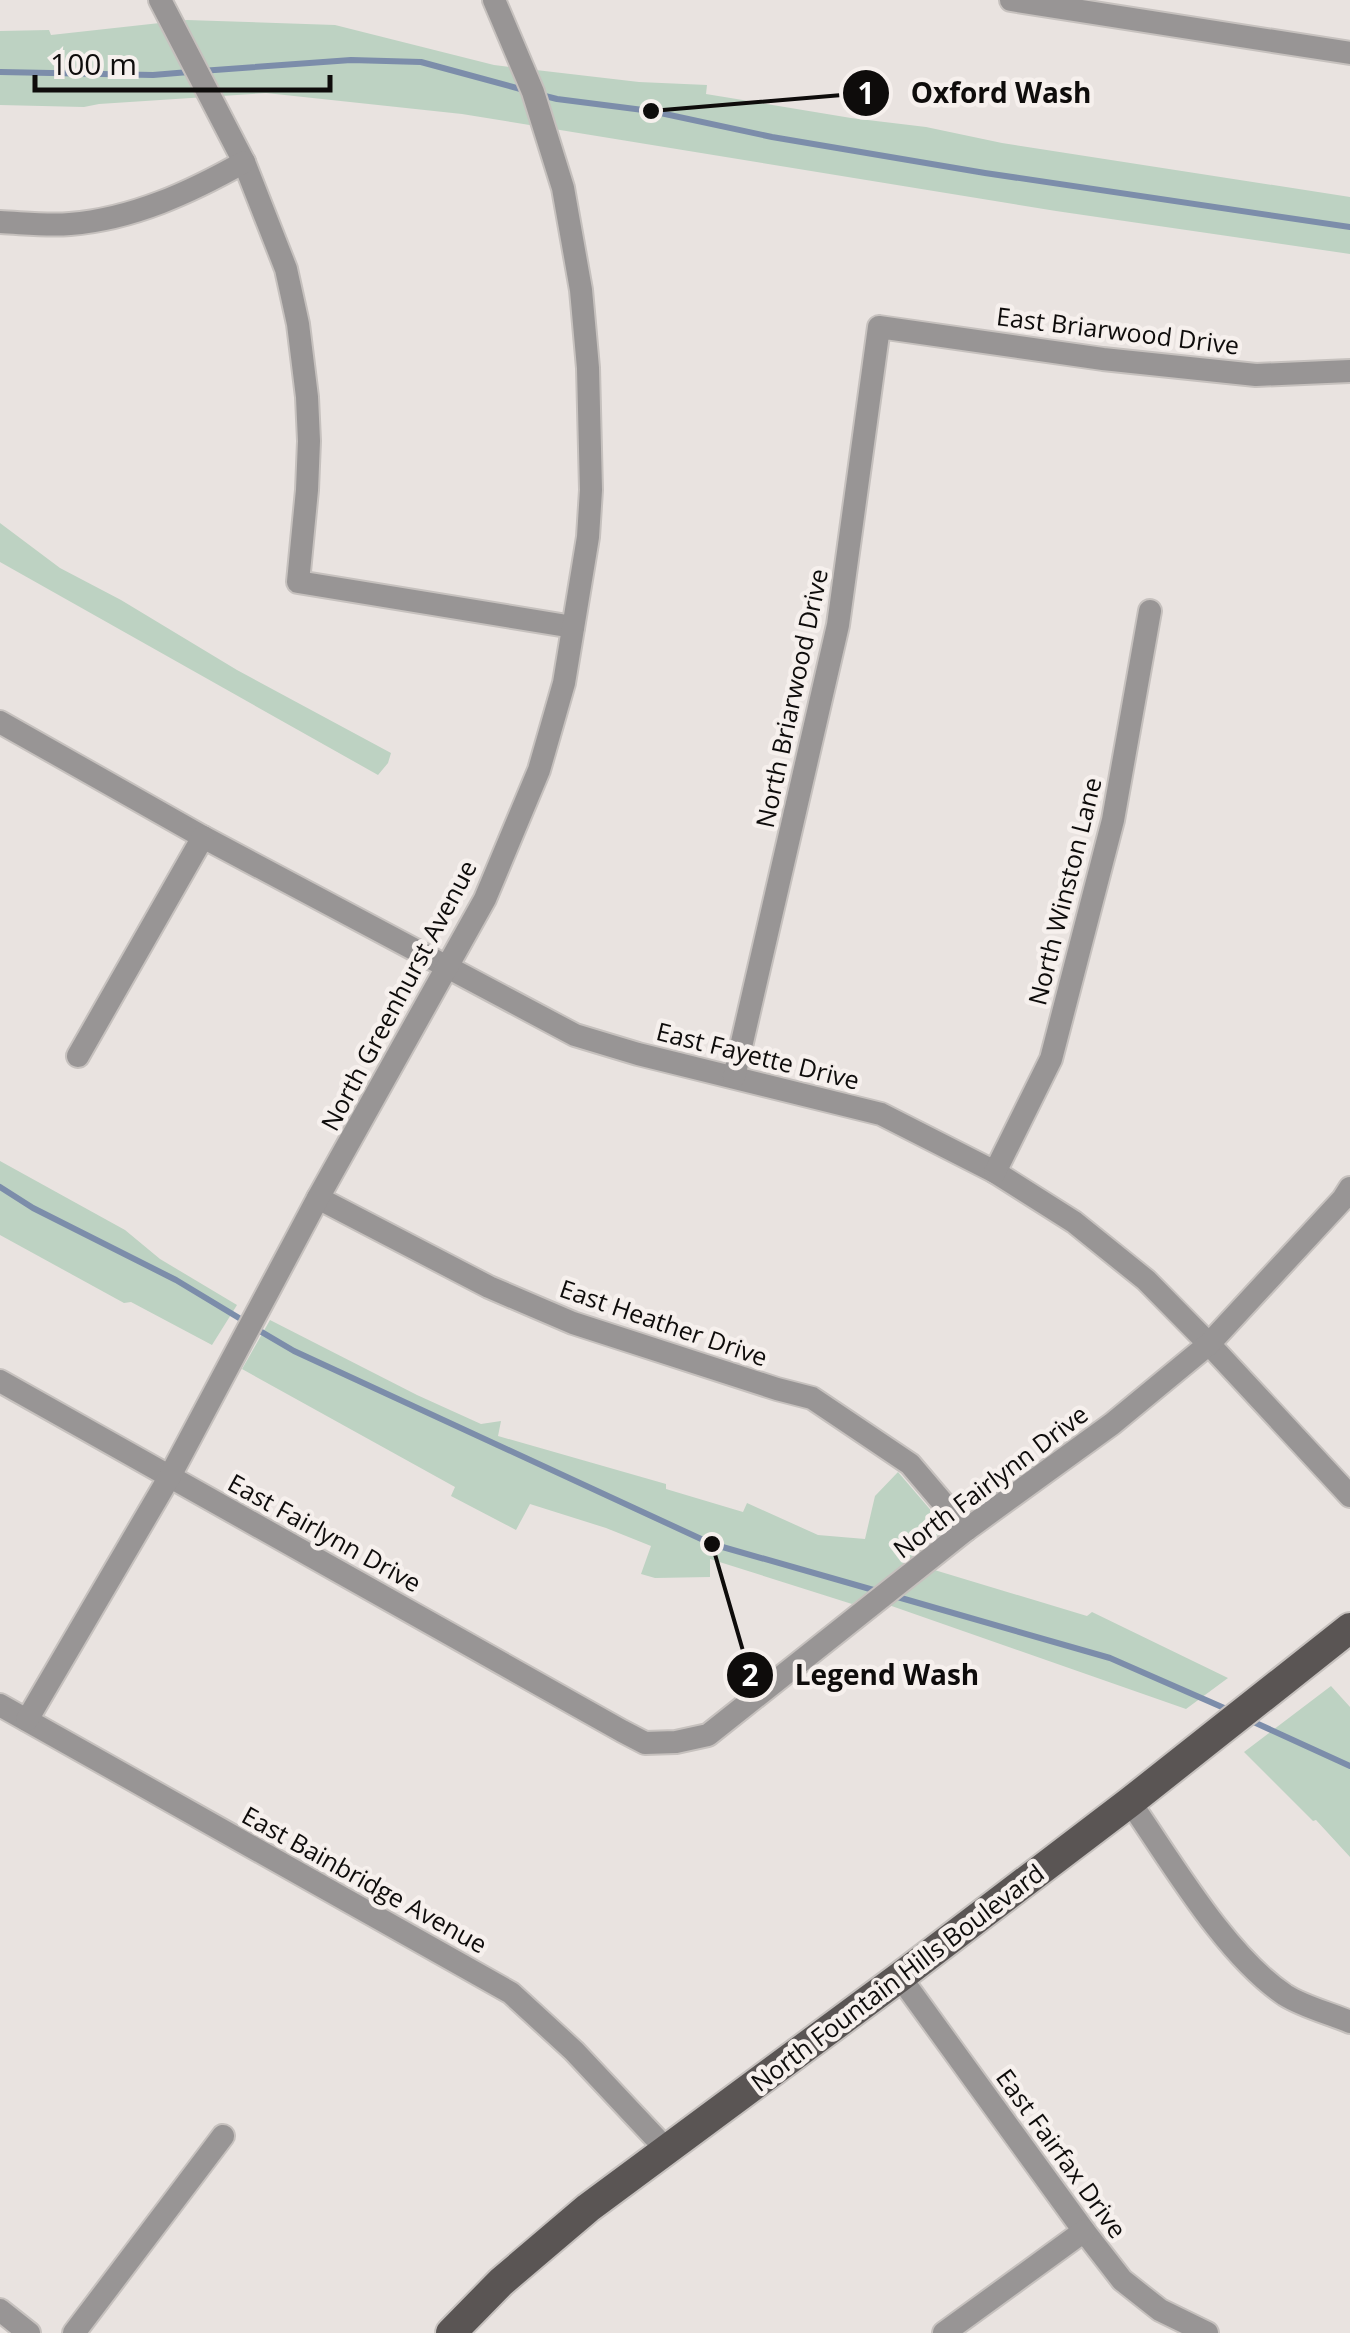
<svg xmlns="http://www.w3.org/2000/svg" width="1350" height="2333" viewBox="0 0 1350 2333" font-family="'Open Sans',sans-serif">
<rect width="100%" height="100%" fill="#e9e3e0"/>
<g fill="#bdd2c2">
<path d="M187 20 335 25 494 65 639 82 707 85 706 94 851 118 926 127 1002 143 1350 197V254L1056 211 462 114 266 93 99 104 84 107 0 105V31L49 30 51 35Z"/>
<path d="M0 523 60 568 121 600 237 670 391 753 388 763 378 775 0 562Z"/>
<path d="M0 1161 125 1230 160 1259 237 1305 212 1345 131 1302 124 1303 0 1235Z"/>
<path d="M270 1320 417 1395 481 1424 501 1421 498 1436 666 1484V1489L743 1512 747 1503 818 1535 865 1539 875 1496 898 1472 940 1521 937 1539 908 1562 1087 1616 1092 1612 1228 1678 1186 1709 863 1596 852 1604 710 1559V1577L655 1578 641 1574 651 1546 606 1528 530 1504 516 1530 451 1496 455 1487 242 1369Z"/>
<path d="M1331 1686 1350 1707V1857L1316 1820 1313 1821 1244 1752Z"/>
</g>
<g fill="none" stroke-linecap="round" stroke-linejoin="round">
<g stroke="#7c8daa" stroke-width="6">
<path d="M201 71 351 60 421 62 524 90"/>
<path d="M0 72 153 75 189 72"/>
<path d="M541 95 557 99 651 111 772 137 985 173 1350 227"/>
<path d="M0 1187 33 1208 176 1280 244 1321"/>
<path d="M255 1328 294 1351 712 1544 877 1591"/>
<path d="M894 1596 1110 1658 1231 1711"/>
<path d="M1247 1719 1350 1766"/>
</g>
<g stroke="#c6c1be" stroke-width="26">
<g id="minor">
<path d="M160 0 244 162 286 269 298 324 307 397 309 441 307 490 298 582 573 627"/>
<path d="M1011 0 1350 53"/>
<path d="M0 222C23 223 47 226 70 224 133 219 191 192 244 162"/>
<path d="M0 722 203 837 575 1035 638 1054 881 1114 995 1172 1074 1222 1146 1280 1209 1344 1350 1496"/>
<path d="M78 1056 203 837"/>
<path d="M734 1077 838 625 879 327 1103 359 1256 375 1350 371"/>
<path d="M995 1172 1051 1059 1113 820 1150 611"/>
<path d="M318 1198 489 1287 573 1323 777 1389 812 1398 910 1464 966 1530"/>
<path d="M0 1381 622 1731 645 1743 676 1742 708 1735 966 1530 1112 1424 1209 1344 1343 1199 1350 1188"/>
<path d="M0 1705 511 1993 574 2051 665 2148"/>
<path d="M27 1720 170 1476 318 1198 485 899 539 770 564 683 588 537 591 490 588 368 581 290 563 188 533 92 494 0"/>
<path d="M1130 1802C1171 1861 1225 1955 1285 1995 1304 2007 1329 2013 1350 2022"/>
<path d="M900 1977 1084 2231 1122 2280 1160 2310 1207 2333"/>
<path d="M0 2310 29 2333"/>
<path d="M74 2333 223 2136"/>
<path d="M944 2333 1084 2231"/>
</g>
</g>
<g stroke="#c6c1be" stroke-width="34">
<path id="major" d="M451 2333 501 2282 588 2208 900 1977 1130 1802 1350 1628"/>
</g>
<use href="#minor" stroke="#989595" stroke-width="22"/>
<use href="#major" stroke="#5a5554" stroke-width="30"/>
</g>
<g text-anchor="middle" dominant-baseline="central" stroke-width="9" stroke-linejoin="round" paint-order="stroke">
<g font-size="25" fill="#0e0c0b" stroke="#f6f0ed">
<text transform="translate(1118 330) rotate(7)">East Briarwood Drive</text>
<text transform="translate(791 698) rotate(-78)">North Briarwood Drive</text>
<text transform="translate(1064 891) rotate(-76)">North Winston Lane</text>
<text transform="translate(398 995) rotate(-62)">North Greenhurst Avenue</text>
<text transform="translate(758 1055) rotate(14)">East Fayette Drive</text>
<text transform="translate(664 1322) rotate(19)">East Heather Drive</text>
<text transform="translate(990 1481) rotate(-37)">North Fairlynn Drive</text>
<text transform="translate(325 1532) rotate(29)">East Fairlynn Drive</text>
<text transform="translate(365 1879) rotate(29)">East Bainbridge Avenue</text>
<text transform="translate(897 1977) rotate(-37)">North Fountain Hills Boulevard</text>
<text transform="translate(1062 2153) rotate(54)">East Fairfax Drive</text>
</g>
</g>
<path fill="none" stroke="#0e0c0b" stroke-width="4" d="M651 111L866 93M712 1544L750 1675"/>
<g fill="#0e0c0b" stroke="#f6f0ed" stroke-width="4">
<circle cx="651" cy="111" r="10"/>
<circle cx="712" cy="1544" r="10"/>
<circle cx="866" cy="93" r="25"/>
<circle cx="750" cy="1675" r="25"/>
</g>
<g font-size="30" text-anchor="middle" font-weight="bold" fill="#fff">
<text x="866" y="104">1</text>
<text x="750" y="1686">2</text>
</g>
<g font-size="28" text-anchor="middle" font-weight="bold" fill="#0e0c0b" stroke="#f6f0ed" stroke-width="9" stroke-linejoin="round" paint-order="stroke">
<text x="1001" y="103">Oxford Wash</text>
<text x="887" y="1685">Legend Wash</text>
</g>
<path d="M35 75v15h295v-15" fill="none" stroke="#0e0c0b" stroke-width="5"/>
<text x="50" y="75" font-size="30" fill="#0e0c0b" stroke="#f6f0ed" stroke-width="8" paint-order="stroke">100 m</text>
</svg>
